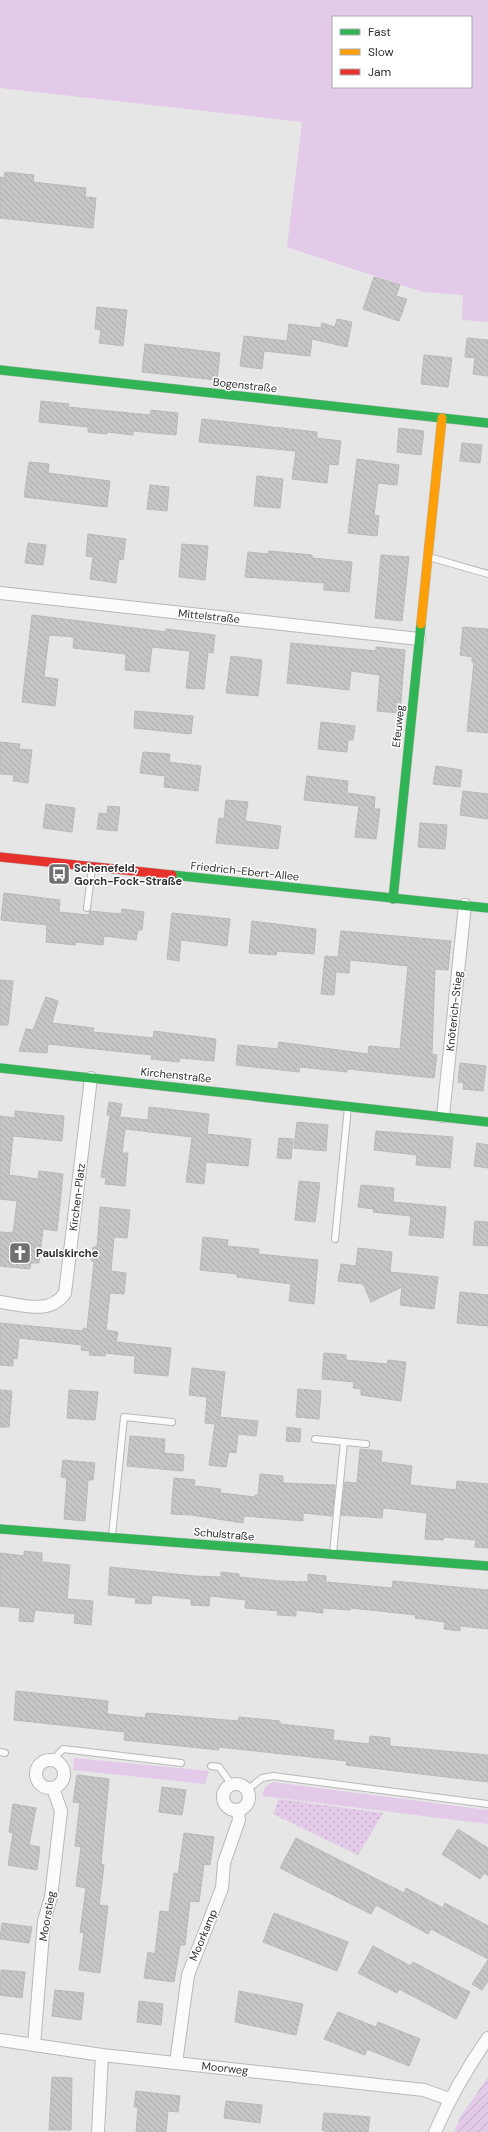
<svg xmlns="http://www.w3.org/2000/svg" width="488" height="2132" viewBox="0 0 488 2132" font-family="'DM Sans',sans-serif">
<defs>
<pattern id="park-dots" width="8" height="8" patternUnits="userSpaceOnUse"><rect width="8" height="8" fill="#e3cae9"/><path d="M2 2h.1M6 6h.1" fill="none" stroke="#c3aec8" stroke-width="1.8" stroke-linecap="round"/></pattern>
<pattern id="garden-furrows" width="10" height="10" patternUnits="userSpaceOnUse"><rect width="10" height="10" fill="#e3cae9"/><path d="M-1 1l2-2M0 10L10 0M9 11l2-2" fill="none" stroke="#c3aec8"/></pattern>
<pattern id="building-back-hatch" width="6" height="6" patternUnits="userSpaceOnUse"><rect width="6" height="6" fill="#c7c6c7"/><path d="M-1 5l2 2M0 0l6 6M5-1l2 2" fill="none" stroke="#abaaab"/></pattern>
</defs>
<rect width="100%" height="100%" fill="#e7e6e7"/>
<g fill="#e3cae9" fill-rule="evenodd">
<path d="M0 0H488V322L462 320 463 295 423 292 287 247 302 122 0 88ZM333 17H471V87H333Z"/>
<path d="M74 1758 209 1771 205 1784 73 1770Z"/>
<path d="M273 1782 488 1810V1824L262 1796 265 1787Z"/>
</g>
<path fill="url(#park-dots)" d="M279 1799 383 1813 358 1855 273 1814Z"/>
<path fill="url(#garden-furrows)" d="M488 2077V2132H454L461 2116Z"/>
<g fill="url(#building-back-hatch)" stroke="#bab9ba">
<path d="M5 172 34 175 33 182 86 188 85 197 96 198 93 228 0 218V177L4 178Z"/>
<path d="M374 277 400 285 396 296 407 299 399 321 363 309Z"/>
<path d="M97 307 127 310 123 346 99 343 101 330 95 329Z"/>
<path d="M337 319 352 322 347 347 312 339 310 356 264 351 262 369 240 366 244 336 287 341 289 324 321 328 322 323 335 327Z"/>
<path d="M467 338 488 340V376L473 374 475 358 465 357Z"/>
<path d="M145 344 220 353 217 380 142 372Z"/>
<path d="M424 355 452 358 448 387 421 384Z"/>
<path d="M41 401 69 404 68 407 150 415 151 410 178 413 176 435 133 431V435L107 432V434L88 432V427L39 422Z"/>
<path d="M202 419 317 432V438L341 441 338 465 329 464 327 483 292 479 296 451 199 442Z"/>
<path d="M399 428 424 431 421 455 397 452Z"/>
<path d="M462 443 482 445 480 463 460 461Z"/>
<path d="M357 459 399 465 397 485 378 483 374 515 379 516 377 536 348 533Z"/>
<path d="M29 462 49 464 48 473 110 481 107 507 24 497Z"/>
<path d="M257 476 283 479 280 508 254 506Z"/>
<path d="M150 485 169 487 167 511 147 509Z"/>
<path d="M88 534 126 539 123 560 119 559 116 583 90 579 93 557 86 556Z"/>
<path d="M28 543 46 545 43 565 25 563Z"/>
<path d="M182 544 208 546 205 580 179 577Z"/>
<path d="M269 551 312 555V558L352 562 349 592 324 590V583L245 577 248 552 268 554Z"/>
<path d="M381 555 409 557 402 621 375 618Z"/>
<path d="M32 615 166 632V629L215 635 213 653 208 652 204 689 186 688 190 651 152 647 149 672 125 670 126 654 73 648 74 637 49 635 44 677 58 679 55 706 22 702Z"/>
<path d="M463 627 488 629V733L467 731 474 662H472V657L460 655Z"/>
<path d="M291 643 376 651V647L405 650 400 713 377 711 380 675 351 671 349 690 287 683Z"/>
<path d="M231 656 262 660 258 696 226 693Z"/>
<path d="M135 711 193 716 191 734 134 728Z"/>
<path d="M321 722 355 726 353 740H348L347 752 318 749Z"/>
<path d="M0 742 20 744 19 749 32 750 28 783 13 781 14 775 0 774Z"/>
<path d="M143 752 170 754 169 762 201 766 198 791 164 787 165 776 140 773Z"/>
<path d="M436 766 462 770 460 787 433 784Z"/>
<path d="M307 776 348 781 347 793 375 797 374 809H380L376 839 355 837 359 806 304 800Z"/>
<path d="M463 791 488 794V819L460 815Z"/>
<path d="M226 800 248 802 245 821 281 826 278 849 216 843 219 818 224 819Z"/>
<path d="M46 804 75 808 72 832 43 828Z"/>
<path d="M108 806 120 807 117 831 97 829 99 813 107 814Z"/>
<path d="M420 823 447 825 445 849 418 847Z"/>
<path d="M4 893 60 900 59 912 89 915 90 911 121 914 122 909 144 912 142 930H138L136 940 104 936 103 945 76 942 75 945 46 942 47 925 1 920Z"/>
<path d="M172 913 230 919 227 946 181 940 179 961 167 959Z"/>
<path d="M252 921 316 929 314 954 277 951 276 955 249 953Z"/>
<path d="M341 931 451 941 448 970 435 969 432 1054 437 1055 434 1078 347 1069V1072L300 1067 299 1072 236 1065 238 1045 278 1049 279 1042 368 1054 369 1046 400 1049 408 966 350 960 349 973 336 972 334 995 321 994 325 956 338 957Z"/>
<path d="M0 980 13 981 8 1025H0Z"/>
<path d="M46 997 58 1001 52 1023 94 1028 93 1032 153 1038 154 1031 216 1039 214 1061 180 1058 179 1062 151 1059 152 1055 48 1044 47 1053 19 1051 26 1029 33 1030Z"/>
<path d="M460 1063 486 1066 483 1091 463 1089 464 1083 458 1082Z"/>
<path d="M109 1102 122 1104 120 1116 107 1115Z"/>
<path d="M149 1107 209 1114 207 1134 251 1139 248 1166 206 1162 204 1184 186 1182 192 1137 125 1129 122 1153H128L125 1186 105 1184 106 1178 101 1177 110 1116 148 1120Z"/>
<path d="M15 1111 64 1116 62 1141 13 1136 9 1175 38 1179 39 1171 63 1174 57 1231 43 1229 39 1263H31L30 1269 0 1266V1232L13 1233 17 1201 0 1199V1116L15 1118Z"/>
<path d="M297 1122 328 1125 326 1151 294 1148Z"/>
<path d="M376 1131 453 1137 450 1168 416 1165 417 1155 374 1150Z"/>
<path d="M279 1138 293 1139 291 1159 277 1158Z"/>
<path d="M477 1143 488 1145V1168L474 1166Z"/>
<path d="M299 1181 320 1183 315 1222 295 1220Z"/>
<path d="M361 1185 394 1188 393 1202 446 1207 443 1238 409 1235 411 1216 373 1212 374 1209 358 1207Z"/>
<path d="M100 1207 130 1210 127 1238 114 1237 111 1271 126 1273 124 1294 110 1293 106 1330 118 1332 116 1342 171 1348 168 1376 134 1373 135 1356 105 1353V1356L89 1355 90 1351 81 1350 82 1345 19 1338 17 1359 13 1358V1366L0 1365V1323L83 1331V1328L87 1329 94 1262 91 1261 93 1247H97Z"/>
<path d="M475 1221 488 1222V1246L473 1245Z"/>
<path d="M203 1237 228 1240 227 1246 259 1249 258 1254 318 1260 314 1304 289 1301 291 1284 237 1277V1274L200 1270Z"/>
<path d="M358 1248 392 1252 390 1272 438 1277 434 1309 400 1305 402 1287 371 1302 363 1284 338 1281 341 1264 356 1266Z"/>
<path d="M460 1292 488 1295V1326L457 1323Z"/>
<path d="M324 1353 346 1355V1360L387 1364 388 1360 406 1362 401 1401 361 1395V1389L353 1388 354 1382 322 1379Z"/>
<path d="M192 1368 225 1372 220 1417 258 1421 256 1436 238 1434 236 1453 229 1452 226 1467 209 1465 215 1424 205 1423 207 1397 189 1395Z"/>
<path d="M298 1389 321 1391 319 1419 296 1417Z"/>
<path d="M0 1390 12 1391 9 1427H0Z"/>
<path d="M69 1390 98 1392 95 1420 67 1418Z"/>
<path d="M287 1427 301 1429 300 1442 286 1441Z"/>
<path d="M130 1436 165 1439 164 1453 184 1455 183 1471 127 1466Z"/>
<path d="M360 1449 382 1451 381 1462 412 1466 410 1485 456 1490 457 1481 488 1484V1548L475 1547 476 1540 444 1537 443 1540 425 1539 427 1513 383 1508 382 1518 341 1515 345 1482 357 1483Z"/>
<path d="M63 1460 95 1463 93 1480H88L85 1521 64 1519 67 1478 61 1477Z"/>
<path d="M260 1474 283 1476V1483L335 1485 332 1516 303 1513V1521L244 1516 243 1523 192 1515 171 1514 174 1478 195 1480 194 1486 221 1489 220 1493 255 1497V1495H258Z"/>
<path d="M24 1551 42 1553V1562L70 1565 67 1599 93 1601 91 1625 74 1623 75 1614 35 1610 33 1622 19 1621 20 1608 0 1606V1553L24 1556Z"/>
<path d="M110 1567 194 1576 221 1577V1572L239 1574V1577L279 1581 308 1582V1574L326 1576V1582L392 1588 393 1581 488 1590V1629L460 1626V1631L444 1629 445 1622 415 1618 416 1615 351 1608 350 1610 323 1608V1613L296 1610V1616L277 1615 278 1611 245 1608 246 1600 210 1596 209 1606 191 1605V1599L152 1595 151 1604 135 1603 136 1598 108 1595Z"/>
<path d="M16 1691 108 1701 107 1714 145 1718 146 1713 238 1721 239 1717 280 1721V1724L334 1730 333 1740 369 1744 370 1736 390 1738V1746L488 1755V1782L346 1765 347 1761 219 1747V1750L124 1740 125 1732 14 1720Z"/>
<path d="M77 1775 109 1779 101 1864 104 1865 99 1905 108 1906 100 1973 79 1970 84 1933 80 1932 86 1888 76 1886 81 1847 75 1846 80 1803 73 1802Z"/>
<path d="M162 1787 186 1790 182 1815 159 1812Z"/>
<path d="M13 1804 36 1808 29 1845 40 1847 37 1870 8 1865 13 1833 9 1832Z"/>
<path d="M458 1829 488 1848V1876L484 1873 480 1879 442 1854Z"/>
<path d="M184 1833 214 1837 210 1865 204 1864 199 1902 190 1901 185 1945H180L174 1982 144 1978 148 1952 155 1954 160 1911 169 1912 174 1873 178 1874Z"/>
<path d="M296 1838 404 1893 406 1888 443 1908 445 1903 488 1926V1959L431 1929 428 1934 376 1905 371 1914 280 1868Z"/>
<path d="M274 1913 348 1942 337 1971 263 1942Z"/>
<path d="M2 1923 32 1927 29 1943 0 1939Z"/>
<path d="M373 1946 411 1966 413 1962 470 1992 456 2019 399 1989 397 1993 358 1973Z"/>
<path d="M488 1960V1981L482 1990 472 1984Z"/>
<path d="M1 1970 25 1972 22 1998 0 1995Z"/>
<path d="M55 1990 84 1993 81 2020 52 2016Z"/>
<path d="M239 1991 303 2004 296 2035 235 2022Z"/>
<path d="M139 2001 163 2004 161 2025 137 2022Z"/>
<path d="M338 2012 376 2027 378 2022 420 2039 409 2066 367 2049 365 2055 324 2039Z"/>
<path d="M52 2077 72 2078 71 2130H49Z"/>
<path d="M136 2091 180 2096 178 2112 168 2111 166 2132H136L138 2107H134Z"/>
<path d="M226 2101 262 2105 260 2123 224 2118Z"/>
<path d="M324 2113 370 2117 368 2132H328L322 2130Z"/>
</g>
<g fill="none" stroke-linecap="round" stroke-linejoin="round">
<g stroke="#b9b8b9" stroke-width="8">
<g id="lane">
<path d="M429 557 488 574"/>
<path d="M87 908 92 868"/>
<path d="M335 1239 348 1107"/>
<path d="M315 1439 366 1444"/>
<path d="M112 1536 124 1417 172 1422"/>
<path d="M333 1553 344 1442"/>
<path d="M0 1752 5 1753"/>
<path d="M52 1761 63 1749 181 1763"/>
<path d="M211 1766 219 1767 232 1785"/>
<path d="M247 1790 262 1778 273 1776 488 1804"/>
</g>
</g>
<g stroke="#b9b8b9" stroke-width="14">
<g id="street">
<path d="M0 593 419 639"/>
<path d="M443 1116 465 905"/>
<path d="M0 1302C22 1305 51 1315 65 1293L91 1078"/>
<circle cx="50" cy="1774" r="14"/>
<circle cx="236" cy="1797" r="13"/>
<path d="M0 2040 102 2055 424 2090 449 2099"/>
<path d="M34 2045 44 1921 51 1897 61 1811 53 1788"/>
<path d="M176 2063 188 1975 222 1888 224 1863 239 1820 238 1810"/>
<path d="M98 2132 102 2055"/>
<path d="M435 2132C450 2098 467 2068 488 2038"/>
</g>
</g>
<g stroke="#b9b8b9" stroke-width="10">
<g id="fast">
<path d="M0 370 488 423"/>
<path d="M172 875 488 908"/>
<path d="M393 899 421 624"/>
<path d="M0 1068 488 1122"/>
<path d="M0 1529 488 1566"/>
</g>
</g>
<g stroke="#b9b8b9" stroke-width="10">
<path id="slow" d="M421 624 442 418"/>
</g>
<g stroke="#b9b8b9" stroke-width="10">
<path id="jam" d="M0 857 172 875"/>
</g>
<use href="#lane" stroke="#fbfbfb" stroke-width="6"/>
<use href="#street" stroke="#fbfbfb" stroke-width="12"/>
<use href="#fast" stroke="#30b455" stroke-width="9"/>
<use href="#slow" stroke="#ff9f0a" stroke-width="9"/>
<use href="#jam" stroke="#e5322d" stroke-width="9"/>
</g>
<defs>
<g id="bus-square" transform="scale(1.15)"><rect x="-9" y="-9" width="18" height="18" rx="4" fill="#706f71" stroke="#fff"/><path d="M-5-6H5V4H4V6H2V4H-2V6H-4V4H-5ZM-3.5-4V0h7V-4ZM-3.5 1.2v1.5H-2V1.2ZM2 1.2v1.5H3.5V1.2Z" fill="#fff"/></g>
<g id="church-square" transform="scale(1.15)"><rect x="-9" y="-9" width="18" height="18" rx="4" fill="#706f71" stroke="#fff"/><path d="M-1.2-6h2.4v3.5h3.3v2.4h-3.3V6h-2.4V-.1h-3.3v-2.4h3.3Z" fill="#fff"/></g>
</defs>
<g fill-rule="evenodd">
<use href="#bus-square" x="59" y="874"/>
<use href="#church-square" x="20" y="1253"/>
</g>
<g text-anchor="middle" dominant-baseline="central" stroke-width="3" stroke-linejoin="round" paint-order="stroke">
<g font-size="11" fill="#302f31" stroke="#fff">
<text transform="translate(245 385) rotate(6)">Bogenstraße</text>
<text transform="translate(209 616) rotate(6)">Mittelstraße</text>
<text transform="translate(398 726) rotate(-84)">Efeuweg</text>
<text transform="translate(245 871) rotate(6)">Friedrich-Ebert-Allee</text>
<text transform="translate(454 1011) rotate(-84)">Knöterich-Stieg</text>
<text transform="translate(176 1075) rotate(6)">Kirchenstraße</text>
<text transform="translate(77 1197) rotate(-83)">Kirchen-Platz</text>
<text transform="translate(224 1534) rotate(5)">Schulstraße</text>
<text transform="translate(47 1916) rotate(-80)">Moorstieg</text>
<text transform="translate(203 1935) rotate(-67)">Moorkamp</text>
<text transform="translate(225 2068) rotate(6)">Moorweg</text>
</g>
<g font-size="11" font-weight="bold" fill="#302f31" stroke="#fff" text-anchor="start">
<text x="74" y="868">Schenefeld,<tspan x="74" dy="13">Gorch-Fock-Straße</tspan></text>
<text x="36" y="1253">Paulskirche</text>
</g>
</g>
<rect x="332" y="16" width="140" height="72" fill="#ffffff" stroke="#acacad"/>
<rect x="340" y="29" width="20" height="6" fill="#30b455" stroke="#acacad"/>
<text x="368" y="36" font-size="12" fill="#302f31">Fast</text>
<rect x="340" y="49" width="20" height="6" fill="#ff9f0a" stroke="#acacad"/>
<text x="368" y="56" font-size="12" fill="#302f31">Slow</text>
<rect x="340" y="69" width="20" height="6" fill="#e5322d" stroke="#acacad"/>
<text x="368" y="76" font-size="12" fill="#302f31">Jam</text>
</svg>
